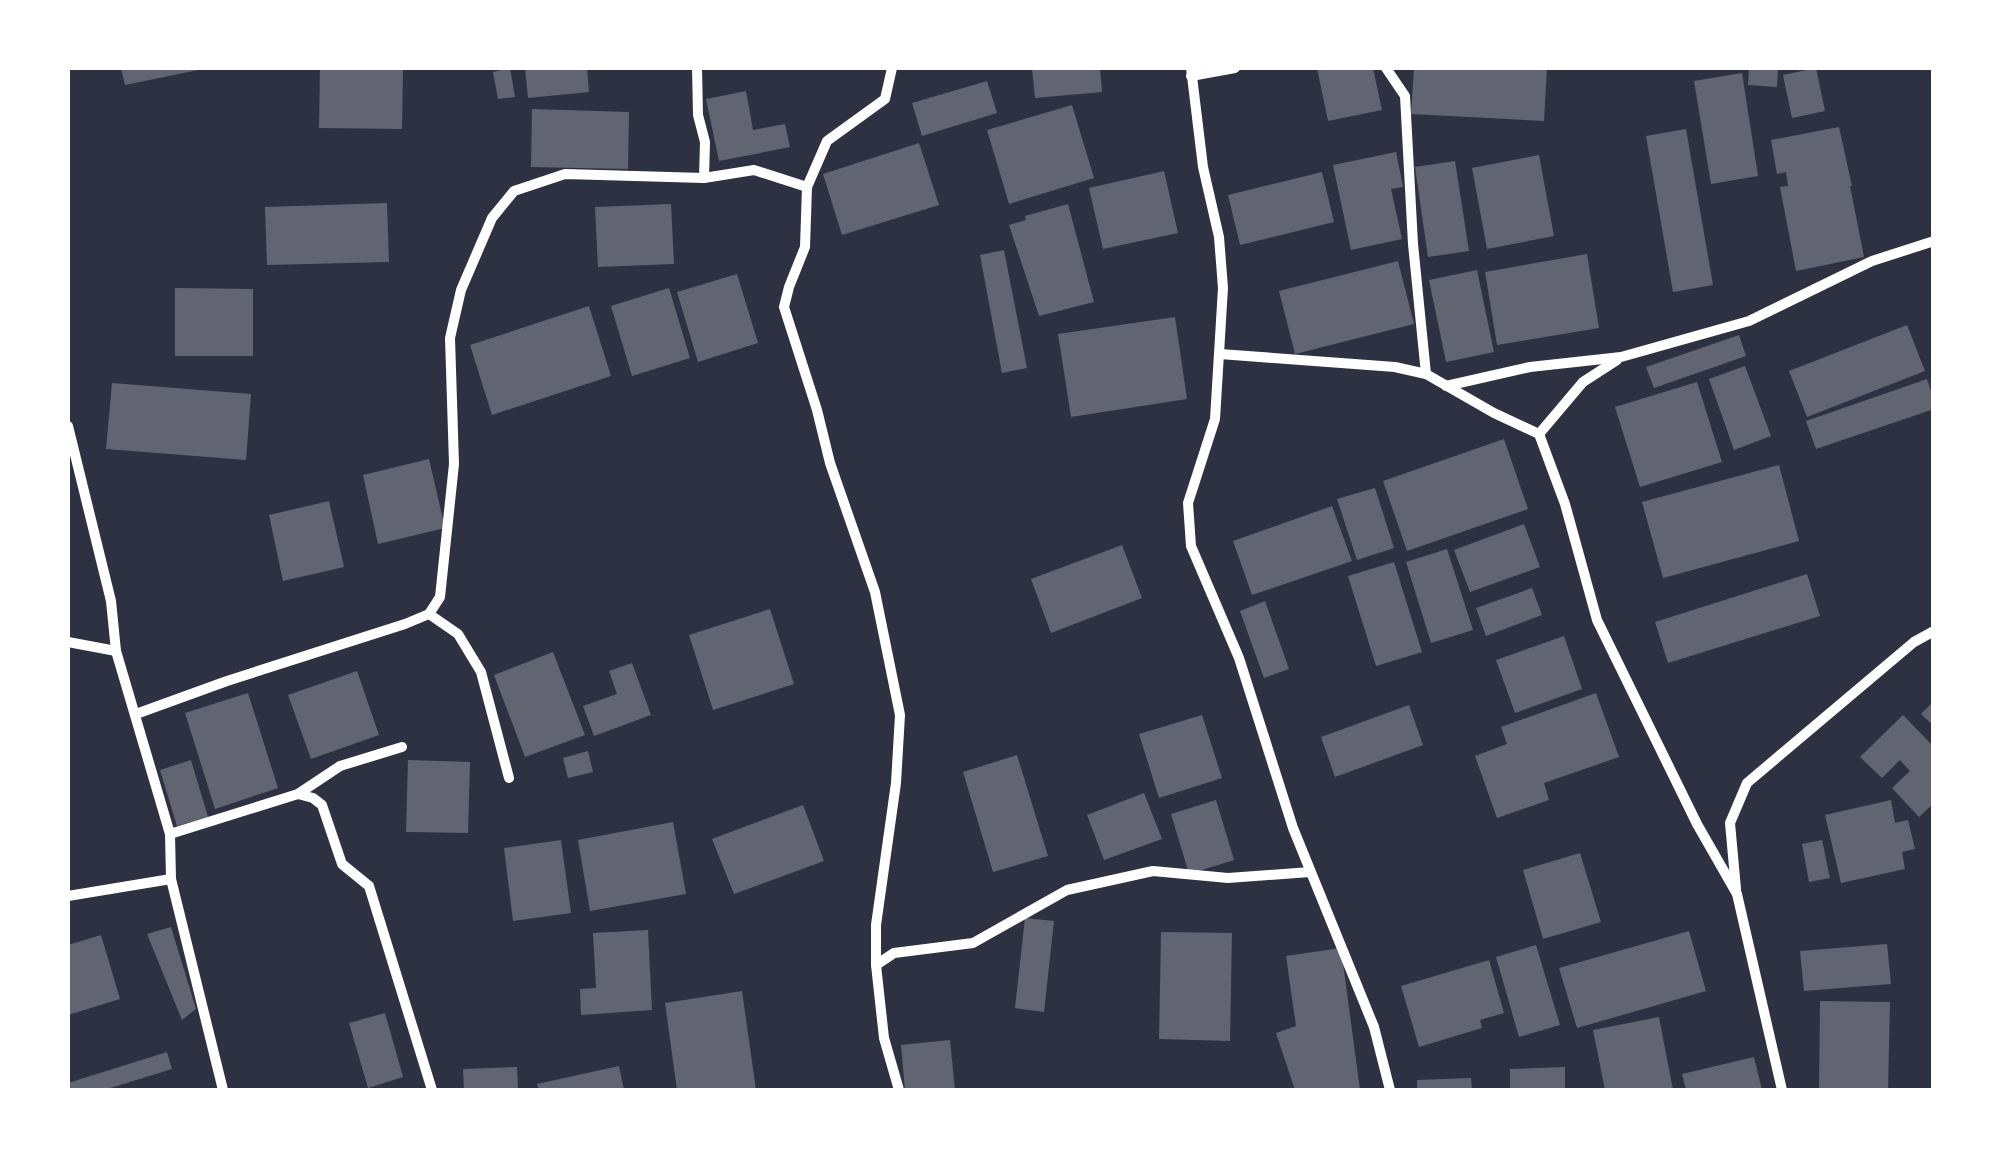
<svg xmlns="http://www.w3.org/2000/svg" width="2001" height="1158" viewBox="0 0 2001 1158" font-family="'Asap Condensed',sans-serif">
<rect width="100%" height="100%" fill="#2d3142"/>
<g fill="#626471">
<path d="M121 68H203V69L125 85Z"/>
<path d="M320 68H403L402 129 319 128Z"/>
<path d="M510 68 515 97 498 99 493 72Z"/>
<path d="M525 68H587L589 92 528 98Z"/>
<path d="M1032 68H1100L1102 92 1035 98Z"/>
<path d="M1317 68H1373L1382 110 1328 121Z"/>
<path d="M1414 68H1547L1544 121 1411 114Z"/>
<path d="M1749 68H1778L1777 87 1748 85Z"/>
<path d="M1816 68 1825 111 1792 118 1783 75Z"/>
<path d="M1742 73 1758 176 1711 184 1694 81Z"/>
<path d="M987 81 997 113 922 136 912 103Z"/>
<path d="M746 91 753 130 785 124 790 147 719 161 706 99Z"/>
<path d="M1072 105 1094 178 1009 204 987 130Z"/>
<path d="M532 109 629 112 628 169 531 167Z"/>
<path d="M1839 127 1852 186H1850L1864 257 1796 271 1780 187 1788 186 1786 172 1777 174 1771 140Z"/>
<path d="M1686 129 1713 285 1673 292 1646 136Z"/>
<path d="M919 143 939 205 842 235 823 174Z"/>
<path d="M1396 152 1403 187 1391 189 1402 239 1351 250 1333 165Z"/>
<path d="M1539 155 1554 236 1487 249 1472 168Z"/>
<path d="M1455 161 1469 251 1428 257 1415 167Z"/>
<path d="M1164 171 1178 233 1103 249 1089 188Z"/>
<path d="M1322 172 1334 222 1240 245 1228 195Z"/>
<path d="M387 203 389 262 267 265 265 207Z"/>
<path d="M671 204 674 264 598 267 595 207Z"/>
<path d="M1068 204 1094 302 1039 316 1009 225 1026 220 1025 216Z"/>
<path d="M1004 250 1027 368 1002 373 980 255Z"/>
<path d="M1587 254 1599 328 1497 345 1485 272Z"/>
<path d="M1398 261 1414 324 1295 354 1279 291Z"/>
<path d="M1477 270 1494 352 1446 362 1429 280Z"/>
<path d="M737 274 758 343 698 362 677 292Z"/>
<path d="M175 288 253 289V356H175Z"/>
<path d="M669 288 690 358 632 376 611 306Z"/>
<path d="M589 306 611 376 492 415 470 345Z"/>
<path d="M1175 317 1187 399 1071 417 1058 334Z"/>
<path d="M1907 325 1925 371 1807 417 1789 371Z"/>
<path d="M1739 335 1746 356 1654 388 1646 367Z"/>
<path d="M1745 366 1771 436 1734 450 1709 379Z"/>
<path d="M1927 379 1934 400V409L1816 449 1806 421Z"/>
<path d="M1697 382 1722 462 1640 487 1615 407Z"/>
<path d="M112 383 251 394 246 460 106 449Z"/>
<path d="M1504 439 1528 509 1407 551 1383 481Z"/>
<path d="M429 459 445 528 378 544 363 475Z"/>
<path d="M1779 465 1799 541 1663 578 1642 502Z"/>
<path d="M1375 488 1394 548 1357 560 1337 499Z"/>
<path d="M329 501 344 567 283 581 269 515Z"/>
<path d="M1332 506 1352 561 1252 595 1233 541Z"/>
<path d="M1524 524 1540 567 1470 592 1454 550Z"/>
<path d="M1122 545 1142 598 1051 633 1031 579Z"/>
<path d="M1447 549 1473 630 1431 643 1406 562Z"/>
<path d="M1394 562 1422 652 1376 666 1348 576Z"/>
<path d="M1807 574 1820 616 1668 663 1655 622Z"/>
<path d="M1532 588 1542 615 1486 636 1476 608Z"/>
<path d="M1265 601 1289 669 1264 678 1240 611Z"/>
<path d="M770 609 794 684 713 710 689 635Z"/>
<path d="M1564 636 1582 689 1515 713 1496 660Z"/>
<path d="M553 652 585 735 525 757 494 675Z"/>
<path d="M632 663 651 715 594 736 583 706 617 694 609 671Z"/>
<path d="M357 671 379 735 311 759 288 695Z"/>
<path d="M248 693 278 788 215 809 185 713Z"/>
<path d="M1596 693 1619 757 1544 783 1549 800 1497 818 1475 756 1507 744 1501 727Z"/>
<path d="M1934 701V726L1921 714Z"/>
<path d="M1409 705 1423 745 1335 777 1321 737Z"/>
<path d="M1202 715 1222 778 1159 798 1139 734Z"/>
<path d="M1903 715 1934 747V803L1919 817 1892 788 1910 771 1900 760 1882 778 1860 757Z"/>
<path d="M588 751 593 772 568 778 563 758Z"/>
<path d="M1017 755 1048 856 993 872 963 772Z"/>
<path d="M191 760 208 817 177 826 160 770Z"/>
<path d="M408 760 470 762 468 833 406 832Z"/>
<path d="M1144 793 1162 839 1104 860 1087 815Z"/>
<path d="M1216 800 1234 860 1189 874 1171 814Z"/>
<path d="M1891 800 1895 823 1908 820 1915 849 1902 852 1905 869 1841 883 1825 815Z"/>
<path d="M803 805 824 861 734 894 712 839Z"/>
<path d="M673 822 686 894 590 911 578 840Z"/>
<path d="M561 840 571 913 513 921 504 848Z"/>
<path d="M1822 840 1830 878 1809 882 1802 844Z"/>
<path d="M1580 853 1601 922 1543 939 1523 870Z"/>
<path d="M1025 918 1054 921 1044 1012 1015 1008Z"/>
<path d="M171 927 196 1009 182 1020 147 934Z"/>
<path d="M648 930 652 1010 581 1015 580 989 596 988 593 933Z"/>
<path d="M1689 931 1706 991 1577 1028 1559 968Z"/>
<path d="M1161 932 1232 933 1230 1041 1159 1039Z"/>
<path d="M101 935 120 999 68 1015V945Z"/>
<path d="M1887 944 1891 984 1804 991 1800 951Z"/>
<path d="M1536 945 1560 1025 1519 1037 1496 957Z"/>
<path d="M1341 948 1360 1090H1295L1276 1033 1296 1026 1286 956Z"/>
<path d="M1489 960 1504 1013 1480 1020 1482 1028 1419 1047 1401 986Z"/>
<path d="M742 991 756 1090H677L665 1003Z"/>
<path d="M1820 1001 1890 1002 1888 1090H1819Z"/>
<path d="M385 1013 403 1077 368 1088 349 1023Z"/>
<path d="M1659 1017 1673 1090H1605L1593 1030Z"/>
<path d="M950 1040 955 1090H905L901 1045Z"/>
<path d="M167 1052 172 1069 104 1090H68V1083Z"/>
<path d="M1754 1057 1762 1090H1686L1682 1074Z"/>
<path d="M619 1066 624 1090H539L537 1084Z"/>
<path d="M517 1067 518 1090H464L463 1069Z"/>
<path d="M1565 1067V1090H1510V1069Z"/>
<path d="M1471 1078 1472 1090H1417V1080Z"/>
</g>
<g fill="none" stroke-linecap="round" stroke-linejoin="round">
<g stroke="#fff" stroke-width="10">
<path d="M697 68 698 115 705 142 704 178 754 170 807 187"/>
<path d="M892 68 885 99 827 141 807 187 805 247 789 287 784 307 817 410 830 463 875 592 900 715 896 783 876 925V965L884 1038 899 1090"/>
<path d="M1191 68 1203 167 1219 237 1223 288 1215 419 1188 503 1191 546 1239 658 1293 828 1374 1027 1390 1090"/>
<path d="M1386 68 1405 96 1413 244 1426 374"/>
<path d="M1191 76 1235 68"/>
<path d="M1220 354 1395 367 1426 374 1494 413 1539 434 1565 504 1597 620 1697 824 1737 894 1782 1090"/>
<path d="M1446 386 1530 367 1621 357 1749 321 1872 261 1934 241"/>
<path d="M68 426 111 601 116 651 170 834 171 879 223 1090"/>
<path d="M1539 434 1583 382 1617 360"/>
<path d="M429 614 458 634 481 672 509 778"/>
<path d="M68 642 116 651"/>
<path d="M136 714 227 681 405 624 429 614 440 597 454 464 450 338 461 290 492 218 514 191 565 174 704 178"/>
<path d="M298 794 313 798 322 805 342 864 369 886 432 1090"/>
<path d="M170 834 298 794 340 766 402 747"/>
<path d="M1736 889 1730 823 1747 783 1914 642 1934 631"/>
<path d="M68 896 171 879"/>
<path d="M876 965 894 953 973 943 1067 890 1153 871 1228 878 1310 872"/>
</g>
</g>
<rect width="2001" height="1158" fill="none" stroke="#ffffff" stroke-width="140"/>
</svg>
